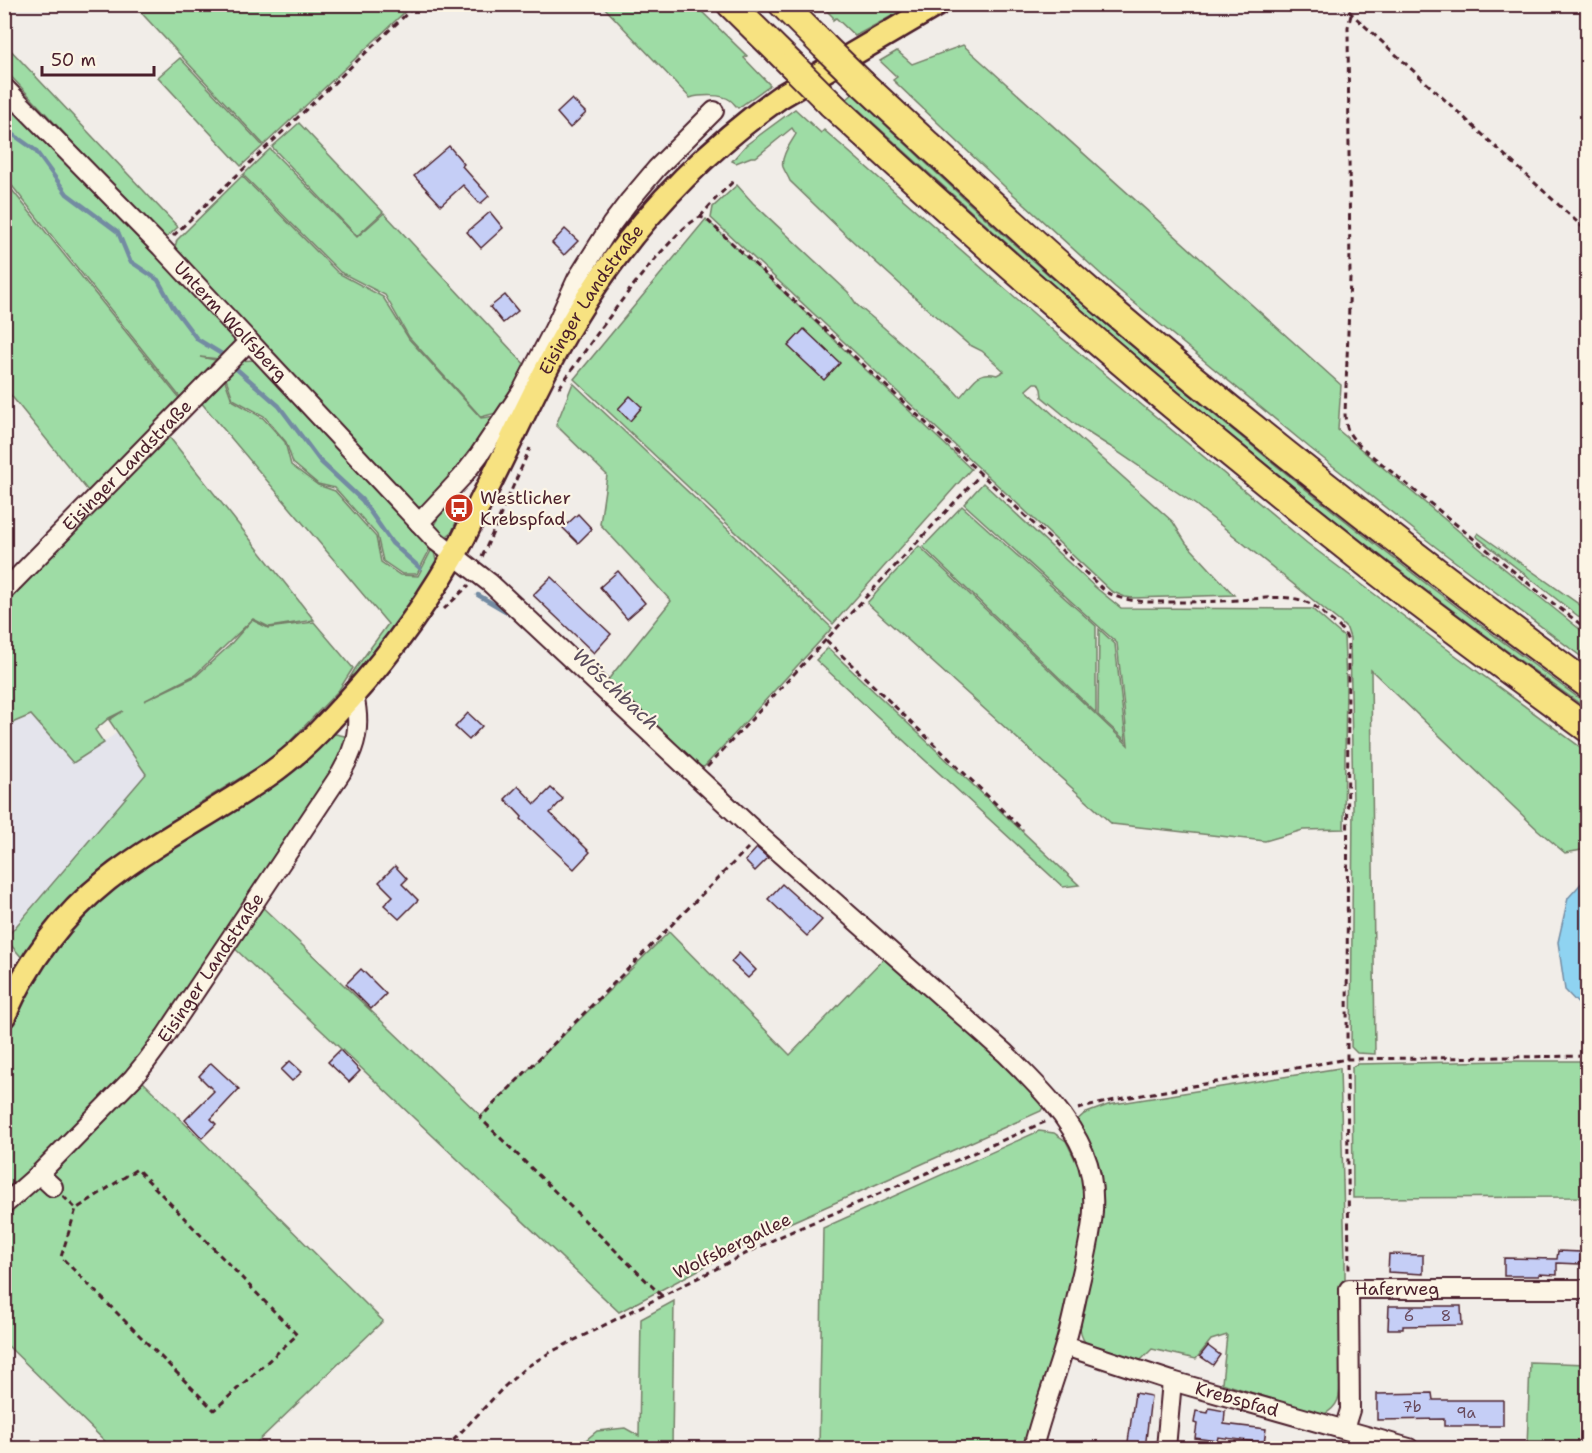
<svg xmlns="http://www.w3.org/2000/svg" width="1592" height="1453" viewBox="0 0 1592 1453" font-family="'Shantell Sans',sans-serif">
<rect width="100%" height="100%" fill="#f1ede8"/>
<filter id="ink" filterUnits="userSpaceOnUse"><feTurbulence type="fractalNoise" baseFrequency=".0167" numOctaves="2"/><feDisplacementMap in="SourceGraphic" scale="12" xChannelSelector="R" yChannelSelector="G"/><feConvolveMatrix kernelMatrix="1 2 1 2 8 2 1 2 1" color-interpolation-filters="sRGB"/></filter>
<g filter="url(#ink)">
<path fill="#e4e4ec" d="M32 716 73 763 118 732 146 774 5 938V726Z"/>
<g fill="#9edca5" stroke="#747e68" stroke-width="1.5">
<path d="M134 5H412L264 145Z"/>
<path d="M602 5H695L747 56 744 58 770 85 738 108C735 105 733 102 730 100 723 94 699 95 690 98Z"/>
<path d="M821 5H912L855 36 836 18 833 20V17Z"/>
<path d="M5 44 178 227 167 237 162 238 5 70Z"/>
<path d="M963 45 1341 385 1338 430 1491 558 1587 635V661L1437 548 1310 448 1115 287 1004 186 893 80 897 77 880 61 897 51 912 64Z"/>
<path d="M180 58 263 146 241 166 158 77Z"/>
<path d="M853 94C925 162 997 231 1072 295 1238 438 1410 575 1587 704V709C1488 638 1390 565 1295 488 1218 425 1141 362 1066 296 992 231 920 165 847 99Z"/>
<path d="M14 106 234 337 235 346 220 359 200 357 221 361 184 402 5 177V110Z"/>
<path d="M795 109 821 133 824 130 1064 340 1307 543 1451 652 1587 752V849L1565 853 1538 830 1371 670 1375 1054 1357 1053 1351 1047 1353 804 1350 638 1347 629 1340 622 1196 505 1109 446 1076 425 1042 397 1041 389 1038 383H1034L1026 390 1173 522 1186 543 1234 595 1133 598 1125 597 1111 591 711 218 713 207 737 185 753 203 848 292 857 305 874 319 950 386 960 397C973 384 976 369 997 375L1004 371 982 351 968 344 925 307 845 234 790 181C788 176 785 172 783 167 780 157 791 143 796 134L792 128 756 157H751L736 163 732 161 746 145Z"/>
<path d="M299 123 383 212 357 236 272 147Z"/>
<path d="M270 149 357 237 384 213 528 368 500 412 481 417 409 337 385 295 340 272 243 175Z"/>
<path d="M242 176 338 273 383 297 409 339 481 418 497 416 448 485 424 511 413 506 174 250 177 240Z"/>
<path d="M4 180 183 403 88 491 5 388Z"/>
<path d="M706 219 971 469 833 624 574 379Z"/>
<path d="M254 360 431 547 417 574H402L383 561 377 535 335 488 318 484 293 463 286 442 264 416 233 399 224 373 235 361Z"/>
<path d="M223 375 232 400 263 418 285 442 291 465 318 485 335 491 376 537 381 562 400 575 418 576 433 547 437 565 355 684 349 679 355 669 388 624 199 400Z"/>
<path d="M573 383 832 628 704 767 698 766 607 681 671 601 600 524 607 475 556 425Z"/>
<path d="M167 434 314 620 269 627 253 619 195 675 144 701 196 676 229 646 252 620 268 628 314 622 353 668 339 690 276 756 198 804 177 819 109 862 67 901 24 960 10 944 5 960V937L6 938 146 774 109 720 123 711 109 718 95 730 104 743 73 763 31 715 5 726V600Z"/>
<path d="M983 483 1095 587 1121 608 1312 609 1344 637 1346 682 1344 829 1303 830 1265 841 1112 824 867 603 919 546 1128 745 1117 643 964 504Z"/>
<path d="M449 504 460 512 452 532 447 536 440 531 434 525 439 516Z"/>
<path d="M962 506 1096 626V713L923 547Z"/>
<path d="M1478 533 1587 610V623L1476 536Z"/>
<path d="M1099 629 1115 644 1126 741 1098 715Z"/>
<path d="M828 648 1079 885 1063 887 816 660Z"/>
<path d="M331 733 349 737 352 741 134 1073 383 1321 251 1448H112L5 1343 4 1045 23 995 71 925 113 885Z"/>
<path d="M257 902 481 1116 669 932 790 1055 888 954 1004 1059 1042 1102 1043 1107 1041 1111 776 1229 619 1312 229 943Z"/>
<path d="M1506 1061H1587V1197L1353 1198 1352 1067 1357 1064Z"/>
<path d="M1340 1068 1345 1259V1361C1331 1380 1352 1399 1323 1415L1313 1412 1222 1383 1227 1335 1211 1340 1196 1359 1152 1349 1138 1363C1124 1358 1097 1354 1086 1343 1066 1325 1101 1237 1103 1210 1104 1185 1084 1147 1074 1123L1084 1114 1108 1105Z"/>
<path d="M1039 1131 1054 1133 1066 1141 1081 1172 1089 1201 1074 1289 1026 1448H819L823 1228Z"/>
<path d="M674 1301 672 1448H576L597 1431 625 1428 639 1436 641 1319Z"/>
<path d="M1530 1362 1587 1364V1448H1527Z"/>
</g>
<path fill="#8fd3f1" stroke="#738ba2" stroke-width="1.5" d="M1587 877 1588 878 1587 1013 1565 990 1558 942 1568 898Z"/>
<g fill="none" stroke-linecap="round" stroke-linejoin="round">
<g stroke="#738ba2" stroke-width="4.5">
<path d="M4 128 35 150 67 194 118 232 130 261 158 280 173 307 197 339 225 356"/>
<path d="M232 365 279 406 320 461 362 500 392 543 420 568"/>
<path d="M478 595 514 616"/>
</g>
</g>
<g fill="#c5cef6" stroke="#4a1f2b" stroke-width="1.5">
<path d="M572 99 586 113 570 128 557 113Z"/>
<path d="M449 146 464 164 462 166 489 196 480 204 463 185 441 205 414 176Z"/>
<path d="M490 212 503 228 481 248 467 232Z"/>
<path d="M565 229 578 241 564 255 552 243Z"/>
<path d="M505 295 518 311 503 323 490 307Z"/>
<path d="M804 329 840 363 824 380 788 346Z"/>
<path d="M630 396 642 407 630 421 618 409Z"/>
<path d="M578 514 592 529 578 543 563 528Z"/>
<path d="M618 571 645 603 627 619 600 587Z"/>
<path d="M551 577 611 634 594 653 533 595Z"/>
<path d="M468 713 482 726 469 740 455 727Z"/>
<path d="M518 786 535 804 551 788 563 799 550 813 590 852 574 869 521 819 522 817 505 799Z"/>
<path d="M757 848 768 858 755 871 745 861Z"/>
<path d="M395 866 407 879 402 884 418 900 399 919 384 905 393 896 379 882Z"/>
<path d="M782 884 822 920 807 936 768 899Z"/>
<path d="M739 953 756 970 748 978 731 962Z"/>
<path d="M361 969 386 994 371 1009 346 984Z"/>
<path d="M340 1050 360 1071 349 1082 328 1062Z"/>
<path d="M290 1061 302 1072 292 1081 281 1070Z"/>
<path d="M211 1063 239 1089 211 1119 216 1124 202 1138 185 1120 214 1091 199 1076Z"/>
<path d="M1558 1251 1581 1252 1580 1264 1557 1263V1275L1539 1274V1276H1504V1258L1557 1259Z"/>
<path d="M1389 1254 1423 1255V1274L1388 1272Z"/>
<path d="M1389 1306H1461L1462 1325 1403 1326V1329H1388Z"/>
<path d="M1208 1346 1220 1355 1213 1365 1200 1356Z"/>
<path d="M1135 1393 1151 1396 1145 1449H1127Z"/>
<path d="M1432 1393 1433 1400H1503V1426H1444V1419L1377 1420V1394Z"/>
<path d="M1209 1408 1225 1411 1224 1424 1266 1429 1264 1443 1218 1437 1217 1441 1195 1438 1197 1424 1194 1423 1196 1411 1208 1413Z"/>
</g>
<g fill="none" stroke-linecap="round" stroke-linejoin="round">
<g stroke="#4a1f2b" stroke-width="22">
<g id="minor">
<path id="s1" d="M4 87 161 247 437 542 490 583 760 836 1005 1053C1034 1082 1068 1114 1084 1153 1102 1195 1090 1239 1080 1282 1075 1304 1071 1327 1064 1348 1054 1382 1041 1415 1033 1448"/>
<path d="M419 523 462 477 479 455 522 391 554 329 577 279 611 225 630 200 657 168 714 111"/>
<path id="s2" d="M4 591 249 341"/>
<path d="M39 1174 53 1187"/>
<path id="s3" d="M4 1205 39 1174 133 1078 146 1062 166 1035 341 773C357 745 361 726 354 695"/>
<path id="s4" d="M1065 1346 1172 1381 1409 1448"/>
<path id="s5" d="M1344 1429 1350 1410 1349 1289H1588"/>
<path d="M1166 1448 1172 1381"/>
</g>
</g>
<g stroke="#4a1f2b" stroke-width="27">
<g id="major">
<path id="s6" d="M4 1016C27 964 62 916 107 880 157 841 215 812 267 776 290 760 312 740 331 719 378 670 419 616 453 557 465 538 473 517 483 497 517 431 546 362 586 300 637 221 703 152 780 97L938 4"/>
</g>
</g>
<g stroke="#4a1f2b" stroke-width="30">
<g id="highway">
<path d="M730 4 792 65"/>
<path d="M782 4 824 46"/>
<path d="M863 84C944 159 1024 235 1108 307 1263 439 1424 564 1588 685"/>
<path d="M831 104C1003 264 1181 417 1366 563 1439 620 1513 674 1588 729"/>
</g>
</g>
<g stroke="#4a1f2b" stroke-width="3" stroke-dasharray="6 4.5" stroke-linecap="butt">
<path d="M1341 4 1588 232"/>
<path d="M1351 15 1348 27 1350 278 1345 414C1346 430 1349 435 1360 446L1545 597 1588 630"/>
<path d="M700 217 718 196 736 179"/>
<path d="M173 236 417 4"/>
<path d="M559 388C592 341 624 294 662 251 674 239 684 225 700 217L706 219 981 474 1106 592C1129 604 1153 602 1178 602 1202 602 1227 601 1251 599 1269 598 1290 595 1306 602 1316 605 1324 615 1332 621 1340 627 1346 633 1348 642L1347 1059 1349 1274"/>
<path d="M482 557 530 448"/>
<path d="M444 609 469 585"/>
<path d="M826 640 1023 830"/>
<path d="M707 767 981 474"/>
<path d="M1078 1109 1119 1099 1347 1059 1588 1056"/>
<path d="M63 1196 76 1209 137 1169 297 1335 214 1410 61 1257 76 1209"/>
<path d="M662 1296 480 1118 748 848"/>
<path d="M446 1448 505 1386 525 1368 549 1353 779 1237 1047 1121"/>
</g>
<use href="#minor" stroke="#fcf5e5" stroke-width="18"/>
<use href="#major" stroke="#f7e281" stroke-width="22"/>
<use href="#highway" stroke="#f7e281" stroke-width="26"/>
<g stroke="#4a1f2b" stroke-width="30" stroke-linecap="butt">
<g id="highway-bridge">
<path d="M824 46 863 84"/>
<path d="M792 65 831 104"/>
</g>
</g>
<use href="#highway-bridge" stroke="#f7e281" stroke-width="26"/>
</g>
</g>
<defs>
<g id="bus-disc" transform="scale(1.5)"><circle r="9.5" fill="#c8321e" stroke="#fcf5e5"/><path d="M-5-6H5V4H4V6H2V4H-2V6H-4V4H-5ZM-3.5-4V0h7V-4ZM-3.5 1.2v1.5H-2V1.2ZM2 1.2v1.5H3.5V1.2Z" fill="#fff"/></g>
</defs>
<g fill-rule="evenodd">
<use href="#bus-disc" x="459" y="508"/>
</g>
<g text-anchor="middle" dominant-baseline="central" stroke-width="4.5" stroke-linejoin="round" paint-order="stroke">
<g font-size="15" fill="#694b5e">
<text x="1409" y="1316">6</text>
<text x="1446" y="1316">8</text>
<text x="1412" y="1407">7b</text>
<text x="1466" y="1413">9a</text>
</g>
<g font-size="18" fill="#4a1f2b" stroke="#fcf5e5">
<text stroke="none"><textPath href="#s6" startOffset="945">Eisinger Landstraße</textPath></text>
<text stroke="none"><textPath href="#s1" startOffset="326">Unterm Wolfsberg</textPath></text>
<text stroke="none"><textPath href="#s2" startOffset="176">Eisinger Landstraße</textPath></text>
<text stroke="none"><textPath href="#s3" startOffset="316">Eisinger Landstraße</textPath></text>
<text transform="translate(732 1246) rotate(-26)">Wolfsbergallee</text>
<text stroke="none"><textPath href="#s5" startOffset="189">Haferweg</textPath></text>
<text stroke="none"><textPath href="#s4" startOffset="180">Krebspfad</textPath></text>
</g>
<g font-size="18" fill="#4a1f2b" stroke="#fcf5e5" text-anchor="start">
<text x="480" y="498">Westlicher<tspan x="480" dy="21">Krebspfad</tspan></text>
</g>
<g font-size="20" font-style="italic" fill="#5b4c5c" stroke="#fcf5e5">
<text transform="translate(616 689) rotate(43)">Wöschbach</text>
</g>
</g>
<rect width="1592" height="1453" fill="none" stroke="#fcf5e5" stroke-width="24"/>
<rect x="12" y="12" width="1568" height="1429" fill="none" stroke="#4a1f2b" stroke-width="2" filter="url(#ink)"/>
<path d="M42 66v9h112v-9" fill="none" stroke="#4a1f2b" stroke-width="3"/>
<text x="51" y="66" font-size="18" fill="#4a1f2b" stroke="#fcf5e5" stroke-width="4.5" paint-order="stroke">50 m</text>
</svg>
